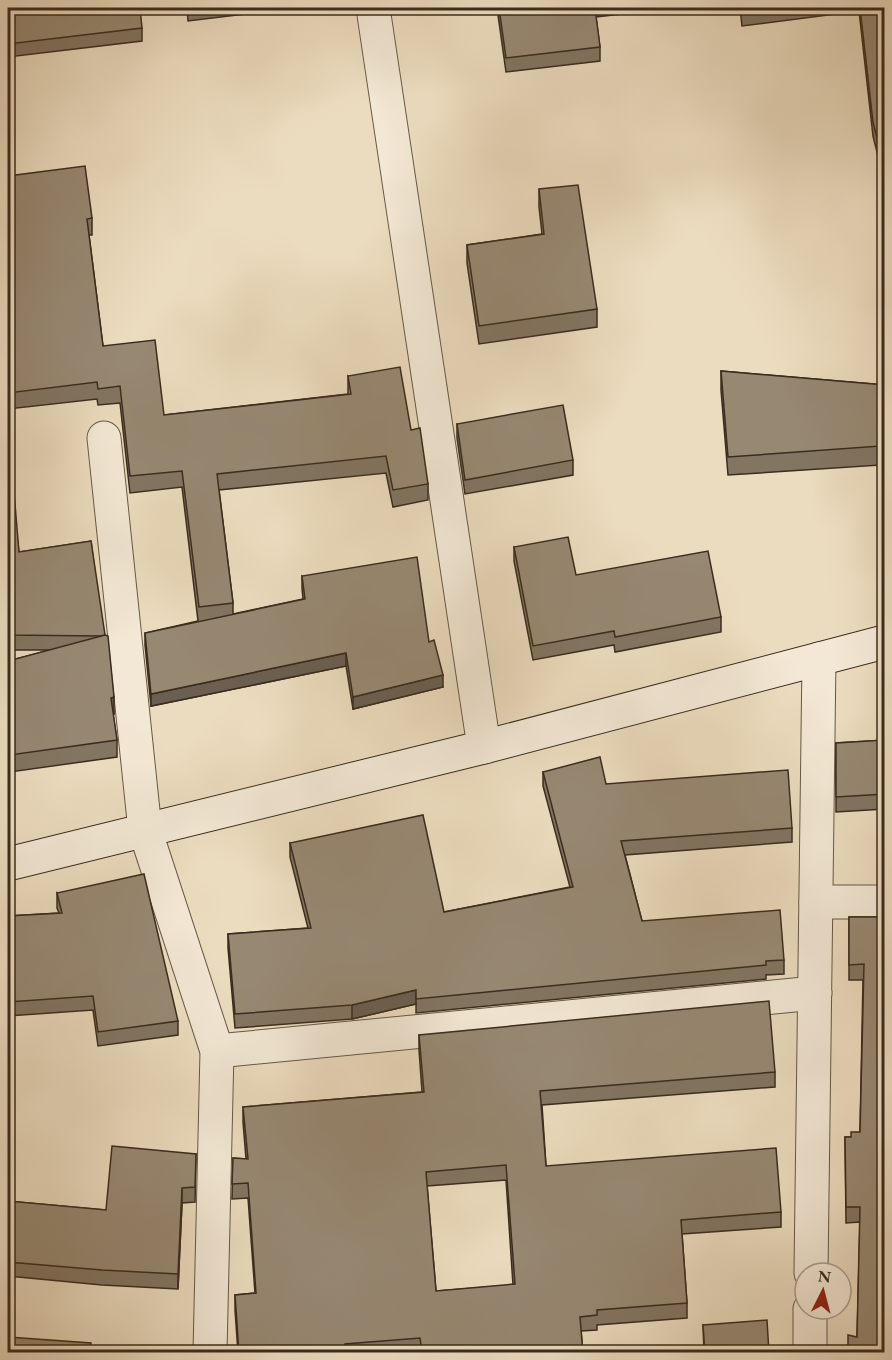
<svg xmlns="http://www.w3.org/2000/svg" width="892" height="1360" viewBox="0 0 892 1360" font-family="'EB Garamond',serif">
<rect width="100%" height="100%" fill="#ecdcbf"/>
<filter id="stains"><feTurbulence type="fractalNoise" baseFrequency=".00333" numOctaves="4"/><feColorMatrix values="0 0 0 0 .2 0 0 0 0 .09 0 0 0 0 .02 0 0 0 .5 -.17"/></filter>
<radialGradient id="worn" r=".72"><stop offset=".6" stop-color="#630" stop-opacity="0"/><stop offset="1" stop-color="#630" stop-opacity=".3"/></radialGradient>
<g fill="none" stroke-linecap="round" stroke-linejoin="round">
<g stroke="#665846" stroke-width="35">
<g id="street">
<path d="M373 8 484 747"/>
<path d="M104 438 145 830 217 1051 210 1352"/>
<path d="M816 902H884"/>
<path d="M217 1051 815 993"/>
<path d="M811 1273 819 659"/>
<path d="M810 1352V1309"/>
</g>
</g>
<g stroke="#3a2c1e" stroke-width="35">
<path id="secondary" d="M8 864 484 747 884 642"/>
</g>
<use href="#street" stroke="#f3e8d5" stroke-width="33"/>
<use href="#secondary" stroke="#f3e8d5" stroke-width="33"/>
</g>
<g fill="#827562" stroke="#3a2c1e" stroke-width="1.5" fill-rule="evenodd">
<path d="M8 8 142 28V41L8 57Z"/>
<path d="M187 8H279V10L188 21Z"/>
<path d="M497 8H674L596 17 600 47V61L506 72Z"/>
<path d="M740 8H885V184L873 136 859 11 742 26Z"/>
<path d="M8 176 92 218V235H89L103 346 164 415 348 394V376L411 430 428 484V500L393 507 386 473 219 490 233 603V614L303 599 302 588V576L429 642 443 687 353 709 346 666 151 706 145 645V633L198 621 182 487 130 493 120 403 98 405 97 399 8 409Z"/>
<path d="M539 189 597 309V327L479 344 467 263V245L542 234 539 207Z"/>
<path d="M721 371 885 385V472L880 471V465L728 475 721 390Z"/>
<path d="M457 424 573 460V475L465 494 457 438Z"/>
<path d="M8 469 19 552 91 541 114 714H113L117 740V757L10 772 8 750V661L50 650H8Z"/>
<path d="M514 547 576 575 721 617V632L615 652 614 645 533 660 514 561Z"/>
<path d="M885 740V809L836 812V743Z"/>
<path d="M543 772 606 784 792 828V842L625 855 642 921 784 960V974L766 975V979L416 1013V1004L352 1019 235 1028 228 948V934L308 928 290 857V843L444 912 570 887 543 786Z"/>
<path d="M57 893 178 1021V1035L98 1046 93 1010 8 1016V916L59 913 57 908Z"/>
<path d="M849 917H885L857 1337 860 1222 846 1223 845 1137H851L860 1132 863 980H849Z"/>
<path d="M419 1035 775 1072V1087L542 1105 546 1166 781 1212V1227L682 1234 687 1303V1318L597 1325V1330L581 1331 583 1353H238L235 1310V1295L255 1293 248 1198 232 1199 233 1158 246 1159 243 1122V1107L422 1092 419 1050ZM506 1180 513 1285 436 1291 427 1186Z"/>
<path d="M196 1154 195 1202 182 1203 178 1289 102 1285 8 1276V1201L106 1210Z"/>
<path d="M703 1325 769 1353H704Z"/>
</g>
<g fill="#6a5f50" stroke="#3a2c1e" stroke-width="1.5">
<path d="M346 653V666L151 706V694Z"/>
<path d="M443 675V687L353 709V697Z"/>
<path d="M114 697V714H111V698Z"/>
<path d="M416 990V1004L352 1019V1005Z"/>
<path d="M182 1188V1203L178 1289V1274Z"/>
</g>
<g fill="#978872" stroke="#3a2c1e" stroke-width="1.5" fill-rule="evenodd">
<path d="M8 8H140L142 28 8 44Z"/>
<path d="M499 8H595L600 47 506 58Z"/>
<path d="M742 8H774L742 12Z"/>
<path d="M860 8H885V170L873 122Z"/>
<path d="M85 166 92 218 87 219 103 346 155 340 164 415 351 394 348 376 400 367 411 430 420 428 428 484 393 490 386 456 217 474 233 603 199 607 182 471 130 476 120 386 98 389 97 382 8 393V176Z"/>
<path d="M578 185 597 309 479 326 467 245 544 234 539 189Z"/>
<path d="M721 371 885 385V453H880V446L728 457Z"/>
<path d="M563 405 573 460 465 480 457 424Z"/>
<path d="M12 468 19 552 91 541 105 635 100 636 8 635V469Z"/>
<path d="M568 537 576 575 708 551 721 617 615 637 614 631 533 646 514 547Z"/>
<path d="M417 557 429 642 434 640 443 675 353 697 346 653 151 694 145 633 305 599 302 576Z"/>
<path d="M105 635 108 636 114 697 111 698 117 740 10 755 8 734V661Z"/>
<path d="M885 740V794L836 797V743Z"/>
<path d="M600 757 606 784 788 770 792 828 621 841 642 921 780 910 784 960 766 961V965L416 999V990L352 1005 235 1014 228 934 311 928 290 843 423 815 444 912 573 887 543 772Z"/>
<path d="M144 874 178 1021 98 1032 93 996 8 1002V916L62 913 57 893Z"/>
<path d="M849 917H885V1353H848V1335L857 1337 860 1207H846L845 1137H851V1132H860L864 964 849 965Z"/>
<path d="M769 1001 775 1072 540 1091 546 1166 776 1148 781 1212 681 1220 687 1303 597 1310V1315L580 1317 583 1353H422L420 1338 345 1344V1349L300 1353H239L235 1295 256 1293 248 1183 232 1184 233 1158 248 1159 243 1107 424 1092 419 1035ZM506 1165 515 1284 436 1291 426 1172Z"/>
<path d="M112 1146 196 1154 195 1187 182 1188 178 1274 102 1270 8 1262V1201L106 1210Z"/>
<path d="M767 1320 769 1353H705L703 1325Z"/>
<path d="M8 1337 91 1343 90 1353H8Z"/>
</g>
<rect width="892" height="1360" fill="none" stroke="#ecdcbf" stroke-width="30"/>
<rect x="9" y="9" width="874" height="1342" fill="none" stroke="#3a2c1e" stroke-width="3"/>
<rect x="15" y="15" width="862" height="1330" fill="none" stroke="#3a2c1e" stroke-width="1.5"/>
<g transform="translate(823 1291) rotate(6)"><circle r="28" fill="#f3e8d5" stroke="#a99d8c" stroke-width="1.5"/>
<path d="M0-4.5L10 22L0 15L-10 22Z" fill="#8f2418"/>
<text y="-9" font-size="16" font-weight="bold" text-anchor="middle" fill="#3a2c1e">N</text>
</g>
<rect width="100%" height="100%" filter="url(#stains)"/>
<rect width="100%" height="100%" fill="url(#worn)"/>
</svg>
